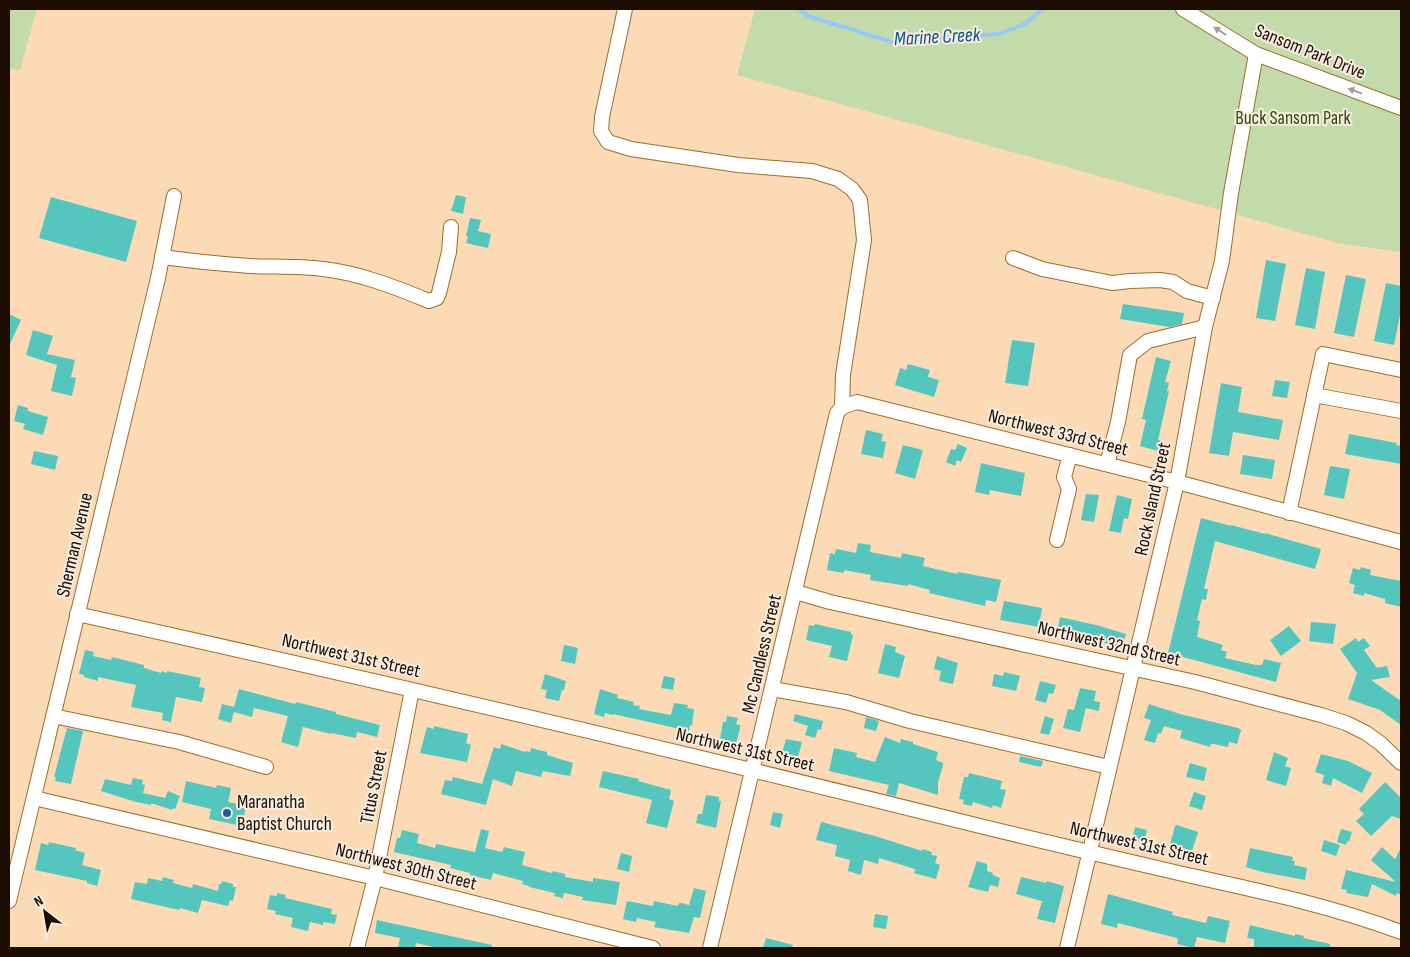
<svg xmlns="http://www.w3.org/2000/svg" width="1410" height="957" viewBox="0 0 1410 957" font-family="'Sofia Sans Condensed',sans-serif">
<rect width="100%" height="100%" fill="#fcdab5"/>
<g fill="#c3dbab">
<path d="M9 9H37L20 70 9 69Z"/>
<path d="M755 9H1401V252L1337 243 737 75Z"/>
</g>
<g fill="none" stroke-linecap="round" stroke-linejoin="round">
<path stroke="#9ac8f8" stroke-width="4" d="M799 9 808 16 892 42 999 34 1025 24 1043 9"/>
</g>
<g fill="#54c6be">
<path d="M456 195 466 197 463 214 451 211Z"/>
<path d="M51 197 137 221 126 262 39 238Z"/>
<path d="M470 218 481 220 478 231 491 234 488 248 466 243 468 237 466 236Z"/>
<path d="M1266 260 1286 264 1275 321 1256 318Z"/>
<path d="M1306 268 1325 272 1315 329 1295 325Z"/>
<path d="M1346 275 1366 279 1354 337 1334 333Z"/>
<path d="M1386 283 1401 286V310L1394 345 1374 341Z"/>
<path d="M1123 304 1184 313 1182 324 1170 327 1120 319Z"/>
<path d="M9 314 21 320 9 346Z"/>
<path d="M33 330 53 336 47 354 75 360 71 377 76 378 72 396 51 391 57 365 26 355Z"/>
<path d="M1012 340 1035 343 1028 386 1005 383Z"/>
<path d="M1156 357 1171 361 1165 382 1169 383 1167 391H1169L1158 440H1161L1158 451 1140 446 1146 420 1142 419Z"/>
<path d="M908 364 930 370 928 377 939 380 934 397 895 385 900 368 906 370Z"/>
<path d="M1275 380 1290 382 1287 398 1272 396Z"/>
<path d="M1221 383 1242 387 1238 412 1283 420 1279 440 1233 432 1229 456 1209 453Z"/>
<path d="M18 405 28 408V411L48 417 43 435 23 429 25 424 14 421Z"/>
<path d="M866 430 883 434 881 441 886 442 883 458 861 454Z"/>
<path d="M1349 434 1397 443 1396 445 1401 446V464L1345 454Z"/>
<path d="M958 444 967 448 961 462 957 460 955 466 946 462 951 449 955 450Z"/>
<path d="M903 445 923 450 915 479 895 473Z"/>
<path d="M34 451 58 456 55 470 31 464Z"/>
<path d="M1243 455 1275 460 1272 479 1240 474Z"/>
<path d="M981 463 1025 473 1021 496 990 490 989 495 975 492Z"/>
<path d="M1330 466 1350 469 1344 499 1324 495Z"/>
<path d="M1086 494 1099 495 1094 522 1081 520Z"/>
<path d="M1117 495 1132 499 1128 519 1124 518 1121 533 1109 531Z"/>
<path d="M1201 518 1231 526V525L1265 534V533L1321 549 1315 569 1215 541 1204 589H1208L1206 600 1202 599 1197 620 1200 621 1197 637 1223 645 1221 650 1227 652 1225 658 1256 665H1262L1264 659 1281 663 1276 682 1168 653Z"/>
<path d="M858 543 871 545 870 552 901 558 902 553 925 558 923 566 957 574 958 572 1001 580 996 602 986 600 985 606 929 593 930 590 908 584V586L870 580 871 575 844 570V573L827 570 830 553 835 554 836 549 856 553Z"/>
<path d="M1361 567 1371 570 1370 575 1401 581V607L1385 603V599L1364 593V596L1353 593 1355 585 1349 583 1353 568 1360 570Z"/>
<path d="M1004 601 1042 608 1039 627 1000 620Z"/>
<path d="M1060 617 1100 626 1126 634 1122 648 1088 638 1057 632Z"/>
<path d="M1311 622 1336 624 1333 644 1309 641Z"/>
<path d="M815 624 851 632V634L853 635 847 661 829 657 832 646 806 640 809 625 814 626Z"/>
<path d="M1289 626 1301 641 1281 656 1270 640Z"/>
<path d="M1356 638 1358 642 1364 638 1370 646 1364 650 1377 668 1387 666 1390 677 1371 680 1401 701V725L1380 710 1348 699 1357 673 1340 649Z"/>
<path d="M885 644 896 647 895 652 905 656 899 678 878 673Z"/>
<path d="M564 645 578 648 575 664 561 661Z"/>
<path d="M85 650 94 652 93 656 111 660 112 657 144 665V668L161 673 162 671 167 673V671L201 678 199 687 205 688 202 702 176 697 171 722 162 720 163 713 131 707 136 685 98 677V681L84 677V675L79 674Z"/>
<path d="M937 656 958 663 953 684 939 681 941 671 934 669Z"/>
<path d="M1004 672 1020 676 1016 691 992 686 994 674 1003 676Z"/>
<path d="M545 674 566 681 564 690H562L559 701 545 698 547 690 541 689Z"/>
<path d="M664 676 675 678 673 690 661 688Z"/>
<path d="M1040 681 1056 685 1053 694 1049 693 1046 703 1035 700Z"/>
<path d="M1080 688 1096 691 1094 701 1100 702 1099 711 1086 708 1080 732 1063 728 1068 709 1074 710Z"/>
<path d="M239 689 295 704 296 702 336 712V714L380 725 377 737 357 732 356 738 331 733V734L303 727 298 747 281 742 288 716 254 708 252 717 234 712 231 723 218 719 222 704 234 707Z"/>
<path d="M600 689 618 695 617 698 634 702 633 705 640 706 639 709 671 715 674 703 688 705 687 708 694 709 692 726 690 725 689 731 613 714V715L605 713 604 717 594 714Z"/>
<path d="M1149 704 1180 714 1238 728 1241 730 1237 744 1229 742 1228 747 1214 744H1211L1210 747 1180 738 1182 731 1164 726 1161 734 1158 733 1155 743 1144 740 1151 720 1144 718Z"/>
<path d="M795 714 823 721 821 730 818 729 815 738 805 735 808 726 793 721Z"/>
<path d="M727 716 738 718 736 724 740 725V729L736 743 720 739 723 722H726Z"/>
<path d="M1045 716 1054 719 1049 735 1040 733Z"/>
<path d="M866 717 879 721 876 731 864 728Z"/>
<path d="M434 726 468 734 466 743 471 745 467 762 420 753 427 727 434 729Z"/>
<path d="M67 728 83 731 71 784 55 781 56 777H54Z"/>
<path d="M885 737 900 743 901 739 913 742V744L938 752 936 760 943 763V766L938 782V795L899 783 896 796 886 794 889 785 829 771 834 748 857 753 856 757 875 762Z"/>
<path d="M786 739 802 742 797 761 781 757Z"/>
<path d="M501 744 525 752 526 751 530 752 531 748 547 752V755L573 763 570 776 543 771 541 777 516 771 512 786 493 779 486 805 441 794 445 780 452 781 453 777 482 784 494 747 500 749Z"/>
<path d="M1274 752 1288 758 1285 766 1291 768 1286 786 1266 780Z"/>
<path d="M1321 754 1348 761 1372 773 1362 793 1333 778 1331 786 1322 783 1324 775 1315 772Z"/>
<path d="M1020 756 1043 761 1041 767 1019 762Z"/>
<path d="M1190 763 1207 768 1204 781 1186 777Z"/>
<path d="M603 771 639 779 638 781 671 790 669 799 674 801 667 828 646 823 652 800 599 787Z"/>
<path d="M969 773 1002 781 1000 789 1006 790 1001 808 993 805 992 808 973 802 972 806 963 804 964 800 959 799 964 777H968Z"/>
<path d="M133 778 143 780 142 784 145 785 143 793 165 798 168 791 180 796 175 809 173 808 172 810 151 803V805L136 802 101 791 105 779 131 785Z"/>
<path d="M186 781 216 788 217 785 231 788 228 802 246 806 242 826 209 819 211 809 182 802Z"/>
<path d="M1385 782 1401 798V819L1392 816 1371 836 1356 821 1364 814 1359 809Z"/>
<path d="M1194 792 1206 796 1202 810 1189 806Z"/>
<path d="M706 795 719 797V801H721L716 828 696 823 698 814H702Z"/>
<path d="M773 812 783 814 780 828 770 825Z"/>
<path d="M821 822 875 836 922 851V849L932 852 931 855 937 856 935 863 940 865 936 879 914 873 915 869 879 858 878 864 864 860 861 875 848 871 850 860 835 856 837 845 816 840Z"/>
<path d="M1177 825 1198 832 1192 851 1185 850V852L1169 848 1175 826Z"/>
<path d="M1135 827 1147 830 1144 843 1132 841Z"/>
<path d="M481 829 489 831 485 848 502 852 504 847 525 852 522 865 552 873 553 871 565 874V877L593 882V878L620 882 616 905 582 900 583 897 564 893 563 898 554 896 555 893 529 887V886L522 884 523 881 493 873 491 880 470 875V873L450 868 451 865 394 852 397 838H400L402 830 419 834 417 843 435 848 436 844 475 852Z"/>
<path d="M1341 829 1352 832 1349 842 1347 841 1346 845 1337 842Z"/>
<path d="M1324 840 1340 845 1336 856 1321 851Z"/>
<path d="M49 842 76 848 75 850 85 853 82 865 101 870 97 886 87 883V881L35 870 41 843 48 845Z"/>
<path d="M1382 847 1395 859 1401 848V895L1397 893 1396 896 1372 884 1368 897 1346 893 1347 890 1341 889 1346 870 1396 882 1371 860Z"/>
<path d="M1250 848 1293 857 1292 861H1295L1294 865 1307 868 1305 880 1262 872 1246 867Z"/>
<path d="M621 853 632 856 629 872 617 869Z"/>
<path d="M977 861 987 864V871L993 873V875L1000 878 998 887 990 885 988 892 968 887Z"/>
<path d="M163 877 174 880 173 883 192 888 193 884 218 891 219 884H221L222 881 233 884V887H236L233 901 230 900 228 906 202 900 198 913 180 908 179 910 131 899 135 882 147 884 148 878 162 881Z"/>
<path d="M1021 877 1046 883 1047 881 1064 886 1055 923 1037 919 1042 901 1016 894Z"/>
<path d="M694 888 706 891 700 918 694 917 689 933 654 927 656 922 637 918 636 922 623 919 627 901 653 906 654 901 678 906 679 903H681L689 905Z"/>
<path d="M277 893 286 895 285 898 332 909 331 914 337 915 335 924 323 922V925L310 922 308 931 291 927 293 918 275 914 276 911 267 909 270 895 277 896Z"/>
<path d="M1108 894 1173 912 1172 915 1206 923 1208 916 1230 921 1225 943 1197 937 1194 948 1177 944 1178 940 1177 938 1141 929 1118 923 1117 928 1101 924Z"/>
<path d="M875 914 888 916 886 929 873 927Z"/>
<path d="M377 920 492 945 491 948H438L416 943 415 948H398L400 938 375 933Z"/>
<path d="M1250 925 1295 936V934L1304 936 1303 938 1330 944V948H1254V939L1247 938Z"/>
<path d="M766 938 793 945 792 948H763Z"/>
</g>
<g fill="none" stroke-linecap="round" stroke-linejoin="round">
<g stroke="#9f6c2b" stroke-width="16">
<g id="minor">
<path d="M625 9 602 117 601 131 608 142 631 149 738 165 812 171 838 179 852 189 860 200 864 240 843 375 842 407"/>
<path d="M1183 9 1256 54 1401 108"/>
<path d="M162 257C191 261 220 264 250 266 274 267 299 266 323 269 359 273 395 287 429 301L437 298 439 293 449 252 451 227"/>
<path d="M1013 258 1042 269 1112 283 1130 281 1160 280 1173 282 1187 291 1213 298"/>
<path d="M1314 395 1401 411"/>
<path d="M1107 464 1118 422 1130 355 1148 341 1205 327"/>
<path d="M1289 513 1323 354 1401 370"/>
<path d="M1057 540 1069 489 1064 477 1070 455"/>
<path d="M796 592 830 602 1195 682 1321 715 1346 723 1366 733 1380 743 1401 763"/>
<path d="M77 614C380 681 682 752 984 827 1050 843 1117 859 1183 874 1256 890 1331 906 1401 932"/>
<path d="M772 689 846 702 910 721 1109 767"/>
<path d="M53 716 179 742 266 767"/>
<path d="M34 798 375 878 653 948"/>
<path d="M9 901 158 278 174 196"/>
<path d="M357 948 375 878 412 690"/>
<path d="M710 948 837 413 842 407 857 402 1177 482 1401 542"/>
<path d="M1067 948 1177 482 1205 327 1222 261 1231 193 1256 54"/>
</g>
</g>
<use href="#minor" stroke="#fff" stroke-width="14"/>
</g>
<defs><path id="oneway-solid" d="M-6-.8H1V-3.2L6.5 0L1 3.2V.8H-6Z" transform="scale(1.25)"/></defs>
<g fill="#a49e99">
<use href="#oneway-solid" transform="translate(1220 31) rotate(-148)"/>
<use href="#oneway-solid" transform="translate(1355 91) rotate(-160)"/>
</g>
<circle fill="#225e95" stroke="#f7ecdf" stroke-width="2" cx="227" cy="813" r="5"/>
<g text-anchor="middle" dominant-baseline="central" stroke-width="4" stroke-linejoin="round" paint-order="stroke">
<g font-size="19" fill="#1c0d00" stroke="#f7ecdf">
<text transform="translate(1310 52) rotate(22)">Sansom Park Drive</text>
<text transform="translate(1058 433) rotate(14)">Northwest 33rd Street</text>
<text transform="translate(1153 499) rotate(-78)">Rock Island Street</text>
<text transform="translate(75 545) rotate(-77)">Sherman Avenue</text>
<text transform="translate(1109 644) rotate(13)">Northwest 32nd Street</text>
<text transform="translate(762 654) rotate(-77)">Mc Candless Street</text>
<text transform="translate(351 656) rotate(13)">Northwest 31st Street</text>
<text transform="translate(745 750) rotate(13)">Northwest 31st Street</text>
<text transform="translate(374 787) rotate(-79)">Titus Street</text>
<text transform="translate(1139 844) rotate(13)">Northwest 31st Street</text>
<text transform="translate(406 867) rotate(14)">Northwest 30th Street</text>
</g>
<g font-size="19" fill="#30490b" stroke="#f7ecdf">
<text x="1293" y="118">Buck Sansom Park</text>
</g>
<g font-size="19" fill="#1c0d00" stroke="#f7ecdf" text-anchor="start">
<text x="237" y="802">Maranatha<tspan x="237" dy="22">Baptist Church</tspan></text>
</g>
<g font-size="20" font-style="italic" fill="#0e538c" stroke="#f7ecdf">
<text transform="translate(937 37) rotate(-3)">Marine Creek</text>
</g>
</g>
<rect width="1410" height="957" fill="none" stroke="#1c0d00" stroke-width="20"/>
<g transform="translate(45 912) rotate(329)" stroke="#f7ecdf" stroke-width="4" paint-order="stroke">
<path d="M0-4L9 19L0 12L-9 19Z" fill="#1c0d00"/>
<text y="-8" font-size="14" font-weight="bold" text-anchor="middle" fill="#1c0d00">N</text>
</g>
</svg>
